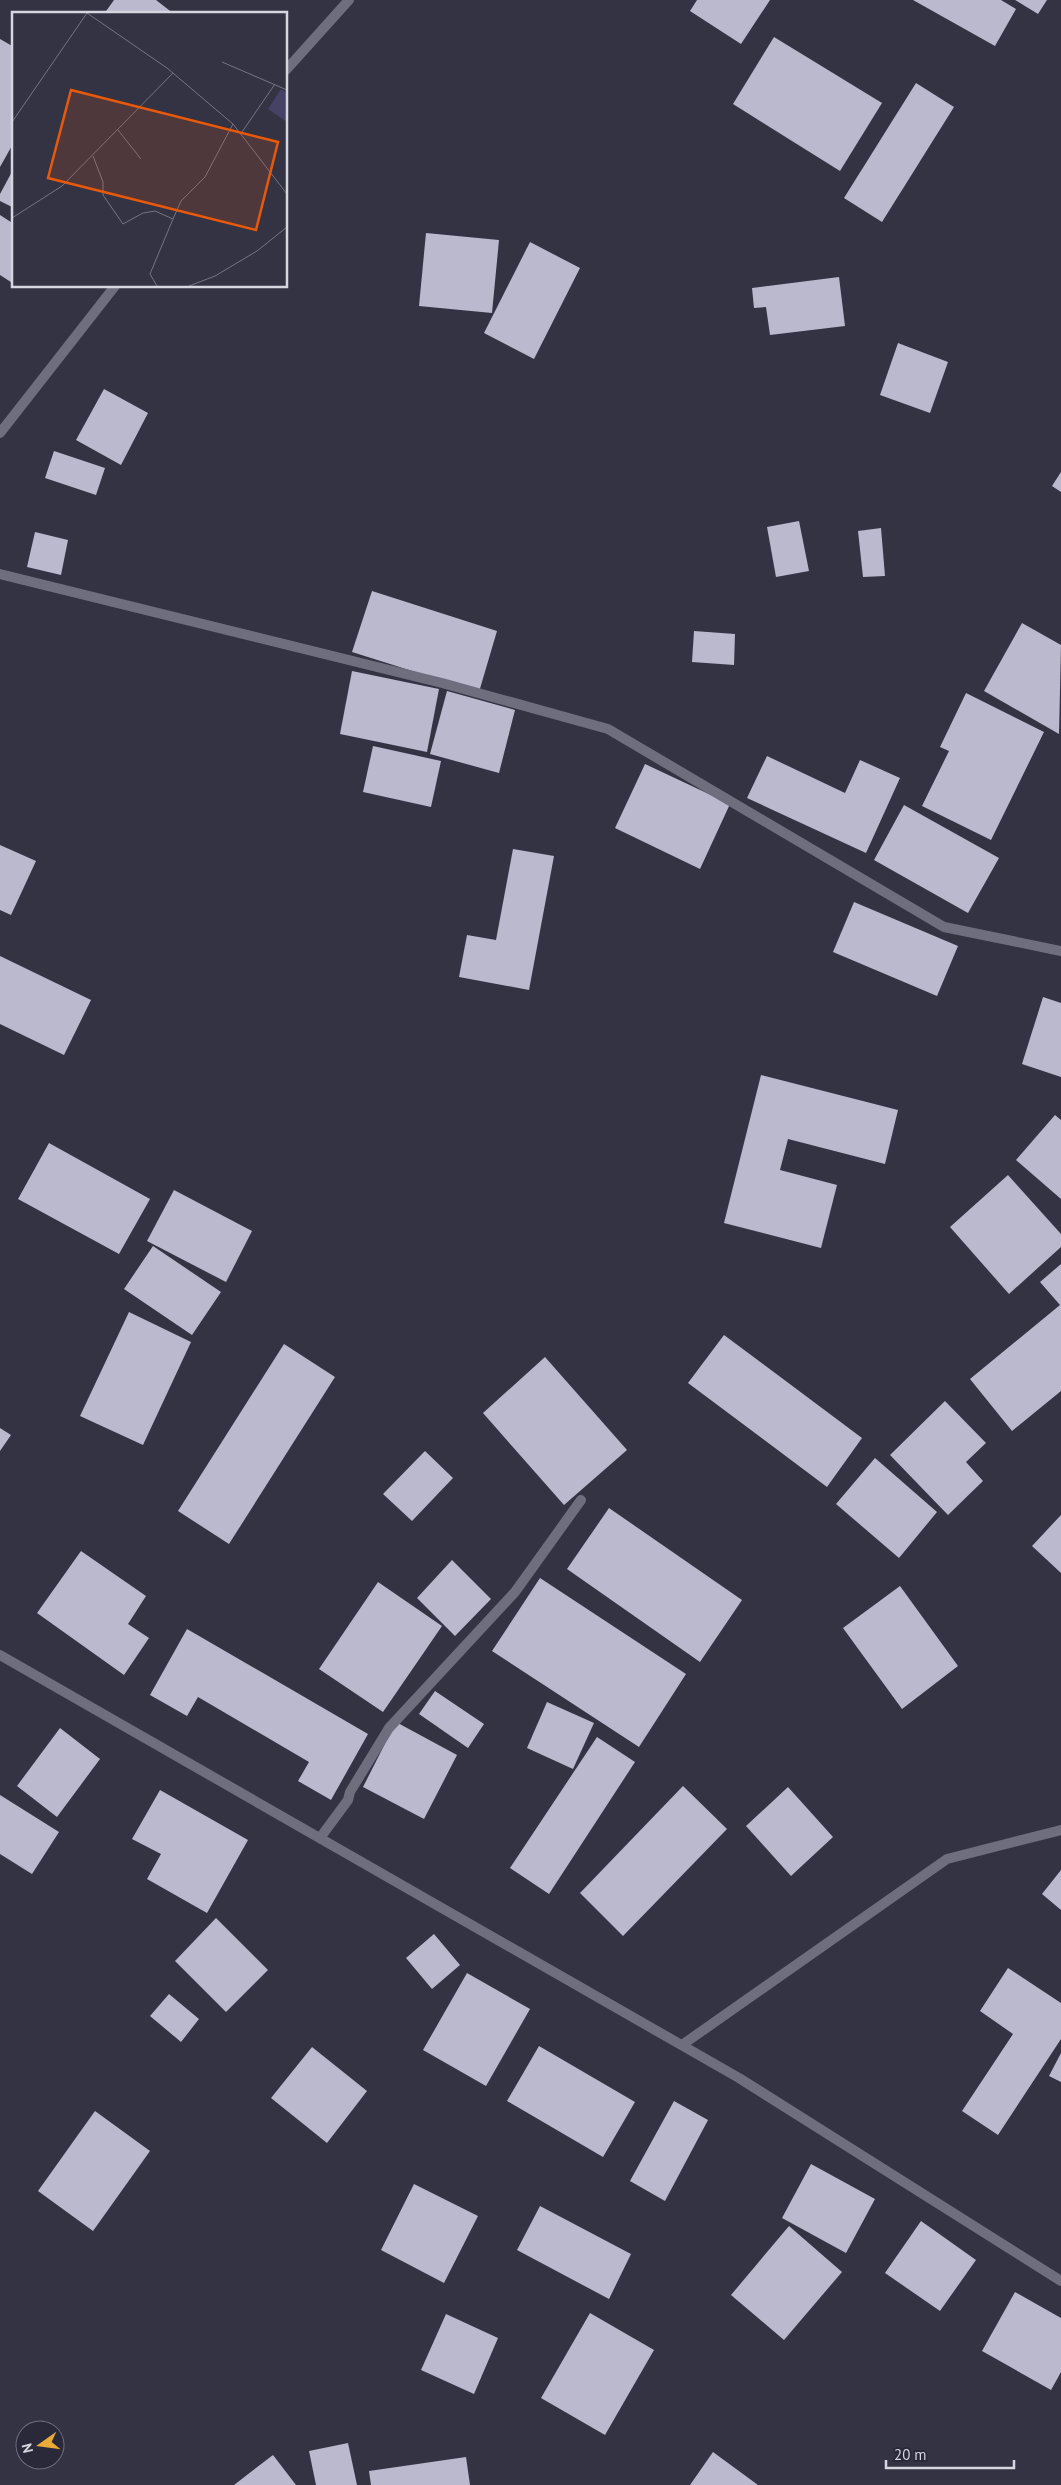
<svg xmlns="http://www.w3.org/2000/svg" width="1061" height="2485" viewBox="0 0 1061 2485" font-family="'PT Sans',sans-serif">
<rect width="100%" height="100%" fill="#343343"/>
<g fill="#bab9ce">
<path d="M114 0H156L174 14H104Z"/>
<path d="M697 0H770L741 44 690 11Z"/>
<path d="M913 0H1001L1016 9 995 46Z"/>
<path d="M1015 0H1047L1038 14Z"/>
<path d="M774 37 882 103 840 171 733 104Z"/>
<path d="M0 39 14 47V142L0 167Z"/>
<path d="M916 83 954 107 882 222 844 198Z"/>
<path d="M14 168V208L0 201V194Z"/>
<path d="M0 215 14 224V284L0 275Z"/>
<path d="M426 233 499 240 492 313 419 306Z"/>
<path d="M530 242 580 268 534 359 484 333Z"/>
<path d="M839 277 845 326 770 335 766 307 754 308 752 288Z"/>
<path d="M898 343 948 362 930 413 880 395Z"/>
<path d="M104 389 148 413 121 465 76 440Z"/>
<path d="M54 451 105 468 96 495 45 478Z"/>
<path d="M1061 472V492L1052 486Z"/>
<path d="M799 521 809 571 776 577 767 527Z"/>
<path d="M881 528 885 576 863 577 858 531Z"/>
<path d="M35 532 68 540 61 575 27 567Z"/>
<path d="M372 591 497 631 479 692 352 652Z"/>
<path d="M1022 623 1061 645 1059 734 984 691Z"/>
<path d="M694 631 735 634 734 665 692 662Z"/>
<path d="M352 671 439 689 427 752 340 734Z"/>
<path d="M447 691 515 710 499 773 430 754Z"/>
<path d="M966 693 1044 732 991 840 922 806 949 751 940 747Z"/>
<path d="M373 746 441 761 431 807 363 792Z"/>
<path d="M767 756 845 793 860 760 900 778 866 853 747 798Z"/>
<path d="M645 764 730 804 700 869 615 828Z"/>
<path d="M904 805 999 858 968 913 874 860Z"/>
<path d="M0 845 36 861 11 915 0 910Z"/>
<path d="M513 849 554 856 529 990 459 977 467 935 496 940Z"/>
<path d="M854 902 958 946 937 996 833 952Z"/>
<path d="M0 956 91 1000 64 1055 0 1024Z"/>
<path d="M1043 997 1061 1003V1077L1022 1064Z"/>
<path d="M761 1075 898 1110 885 1164 788 1139 780 1170 837 1185 821 1248 724 1223Z"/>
<path d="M1055 1115 1061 1120V1199L1016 1160Z"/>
<path d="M49 1143 150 1199 119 1254 18 1199Z"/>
<path d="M1008 1175 1061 1234V1247L1009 1294 950 1227Z"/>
<path d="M174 1190 252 1231 226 1282 147 1241Z"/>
<path d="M153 1246 221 1292 192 1335 124 1289Z"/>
<path d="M1061 1264V1391L1012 1431 970 1379 1060 1305 1040 1282Z"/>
<path d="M129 1312 191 1342 143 1445 80 1416Z"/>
<path d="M724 1335 862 1438 827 1487 688 1383Z"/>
<path d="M284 1344 335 1377 229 1544 178 1511Z"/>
<path d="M545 1357 627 1450 564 1505 483 1413Z"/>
<path d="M945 1401 986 1443 966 1462 983 1481 948 1515 890 1455Z"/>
<path d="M0 1428 11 1435 0 1451Z"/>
<path d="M425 1451 453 1478 412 1521 383 1494Z"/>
<path d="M875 1458 937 1512 899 1558 836 1504Z"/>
<path d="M609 1508 742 1600 700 1662 567 1569Z"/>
<path d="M1061 1515V1573L1032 1546Z"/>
<path d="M81 1551 146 1596 128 1624 149 1638 124 1675 37 1613Z"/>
<path d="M452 1560 491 1599 455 1636 417 1598Z"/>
<path d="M540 1578 686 1674 639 1747 492 1651Z"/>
<path d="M378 1582 442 1626 383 1712 319 1669Z"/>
<path d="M900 1586 958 1666 902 1709 843 1628Z"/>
<path d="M187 1629 368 1734 331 1800 298 1781 309 1762 198 1697 187 1716 150 1695Z"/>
<path d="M435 1691 484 1724 468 1748 419 1714Z"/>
<path d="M547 1702 594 1723 573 1769 527 1748Z"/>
<path d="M396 1722 457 1755 424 1819 363 1787Z"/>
<path d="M60 1728 100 1759 57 1817 17 1786Z"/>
<path d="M597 1737 635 1762 549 1894 510 1868Z"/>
<path d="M683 1786 727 1829 623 1936 580 1893Z"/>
<path d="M788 1787 833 1837 791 1876 746 1826Z"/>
<path d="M160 1790 248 1840 207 1913 147 1879 161 1854 132 1839Z"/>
<path d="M0 1795 59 1832 32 1874 0 1854Z"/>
<path d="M1061 1870V1910L1042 1894Z"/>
<path d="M216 1918 268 1970 226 2012 175 1961Z"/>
<path d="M434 1934 460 1965 432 1989 406 1958Z"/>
<path d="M1008 1968 1061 2003V2039L998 2135 962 2111 1013 2034 980 2011Z"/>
<path d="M467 1973 530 2009 486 2086 423 2050Z"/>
<path d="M169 1994 199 2019 181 2042 150 2016Z"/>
<path d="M539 2046 635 2102 603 2157 507 2101Z"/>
<path d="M312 2047 367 2091 327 2143 271 2098Z"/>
<path d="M1061 2053V2082L1049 2076Z"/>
<path d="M674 2101 708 2120 665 2201 630 2181Z"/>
<path d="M95 2111 150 2151 93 2231 38 2191Z"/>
<path d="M811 2164 875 2199 846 2253 782 2218Z"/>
<path d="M414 2184 478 2216 444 2283 381 2250Z"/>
<path d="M540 2206 631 2254 609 2299 517 2250Z"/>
<path d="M921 2221 976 2260 940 2311 885 2273Z"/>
<path d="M789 2226 842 2272 784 2340 731 2295Z"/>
<path d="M1015 2292 1061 2318V2372L1051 2390 982 2351Z"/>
<path d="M590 2313 654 2350 605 2435 541 2398Z"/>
<path d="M446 2314 498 2338 474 2394 421 2370Z"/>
<path d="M348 2443 357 2485H316L309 2451Z"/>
<path d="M713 2452 758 2485H690Z"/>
<path d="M273 2455 296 2485H234Z"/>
<path d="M466 2457 470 2485H371L369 2471Z"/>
</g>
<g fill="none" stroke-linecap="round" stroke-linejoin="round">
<g stroke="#6f6e7f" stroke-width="10">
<path d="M286 70 349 0"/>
<path d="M0 433 115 286"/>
<path d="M0 574 442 683 608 729 944 927 1061 951"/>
<path d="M0 1655 739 2078 1061 2281"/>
<path d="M320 1838 348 1800 350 1792 389 1728 515 1592 581 1500"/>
<path d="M682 2045 947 1859 1061 1830"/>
</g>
</g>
<g transform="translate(12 12)">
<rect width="275" height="275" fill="#343343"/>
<path d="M269 77 275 81V110L256 97Z" fill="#454265"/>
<path fill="none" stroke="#757482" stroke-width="1" d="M75 1 155 56 221 112 275 182M210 50 275 78M0 110 75 1M106 118 129 147M230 120 263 72M81 144 91 170V183L111 212 131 201 143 199 161 207M0 206 50 174 161 61M145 274 138 262 161 207 169 189 193 165 221 112M177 274 203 264 245 239 275 215"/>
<path fill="#e8590c" fill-opacity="0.15" stroke="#e8590c" stroke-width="2.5" d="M59 78 266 130 244 218 36 166Z"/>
<rect width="275" height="275" fill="none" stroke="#d6d6e0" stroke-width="2.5"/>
</g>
<g transform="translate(40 2445) rotate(256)"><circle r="24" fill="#2a2939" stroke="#6f6e7c"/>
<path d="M0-4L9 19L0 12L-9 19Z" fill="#eaaa39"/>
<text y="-8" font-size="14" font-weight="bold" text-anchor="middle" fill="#d6d6e0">N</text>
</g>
<path d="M886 2460v8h128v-8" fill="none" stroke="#d6d6e0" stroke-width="2.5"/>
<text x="894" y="2460" font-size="15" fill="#d6d6e0" stroke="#2a2939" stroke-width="4" paint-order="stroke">20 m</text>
</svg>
